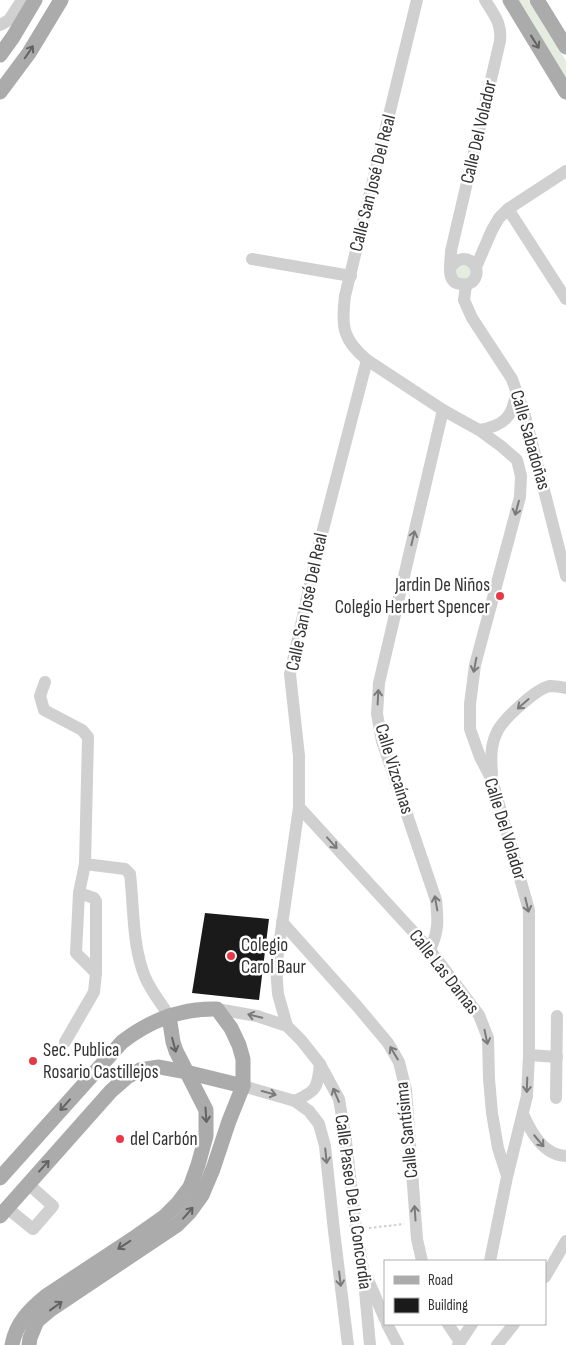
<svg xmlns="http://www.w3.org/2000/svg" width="566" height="1345" viewBox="0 0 566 1345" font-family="'Sofia Sans Condensed',sans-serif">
<rect width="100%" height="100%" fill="#fff"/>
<g fill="#e6ecdf">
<path d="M513 0H528L566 61V78Z"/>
<path d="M461 264 469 266 472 274 466 281 455 275 457 267Z"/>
</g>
<path fill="#1a1a1a" d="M205 913 269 919 259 1000 192 993Z"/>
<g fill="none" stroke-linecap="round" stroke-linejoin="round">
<path stroke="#cdcdcd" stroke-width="2" stroke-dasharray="2.5 2.5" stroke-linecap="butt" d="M369 1228 404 1224"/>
<g stroke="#d0d0d0" stroke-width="12">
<path d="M417 0 345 296C341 327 343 340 367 360L443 410 479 430 501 446 517 460 521 476 520 497 475 665 470 704V729L480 757 492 780 529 910V1055L527 1096 507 1177 490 1261"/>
<path d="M0 25 9 20 22 0"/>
<path d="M508 209 566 299"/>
<path d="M252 259 351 276"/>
<path d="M451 267C465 247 486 269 472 282 468 285 465 285 461 284 445 283 451 262 451 251L500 41C502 23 494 15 485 0"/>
<path d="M476 267 492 230 499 218 508 209 566 171"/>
<path d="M466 285 464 300 472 318 512 379 525 416 566 576"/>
<path d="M479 430C504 426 513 417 516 392"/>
<path d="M45 682 40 696 44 710 82 730 88 737 85 864 79 893 76 953 96 973"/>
<path d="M492 774C491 759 490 746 497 732 503 719 537 688 550 686 555 686 561 687 566 688"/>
<path d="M299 807 430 950 479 1015 488 1038 489 1079 492 1113 498 1148 507 1176"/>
<path d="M85 864 125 869 130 874C134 908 132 945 145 977 151 991 161 1003 169 1016"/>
<path d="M282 922 357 1006 388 1043 399 1062 406 1090 417 1239 422 1261"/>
<path d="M430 950C439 930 438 921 436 900L382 741 377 714 379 683 443 410"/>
<path d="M217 1009 257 1016 287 1026 301 1040 320 1064 339 1099 346 1141 356 1229 363 1269 370 1345"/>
<path d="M287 1026 278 994 276 967 299 807V756L290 674 318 549 367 360"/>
<path d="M65 1042 94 992 96 973V901L94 898 79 893"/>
<path d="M529 1055 557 1057"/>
<path d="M243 1086 295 1101 309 1111 319 1124 325 1146 334 1231 348 1345"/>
<path d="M556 1098 557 1016"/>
<path d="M295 1101C318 1090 317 1088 320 1064"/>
<path d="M523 1114C531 1132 543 1155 566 1156"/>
<path d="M7 1208 33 1229 53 1206 28 1184"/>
<path d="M545 1277 566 1241"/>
<path d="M368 1280 385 1319"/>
<path d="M387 1324 398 1345"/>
<path d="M448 1324 460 1342"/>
<path d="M458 1345 472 1324"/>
<path d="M497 1345 514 1324"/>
</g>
<g stroke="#ababab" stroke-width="15">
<path d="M510 0 566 92"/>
<path d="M537 0 566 47"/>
<path d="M0 55 13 37 35 0"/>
<path d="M0 92 29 53 61 0"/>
<path d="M0 1178 122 1042C149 1021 182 1008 217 1009L231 1028 239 1045 243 1059V1086L229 1121 213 1169 202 1195 189 1213 177 1225 50 1310 37 1321 30 1338 29 1345"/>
<path d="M0 1216 111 1091 127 1077 140 1070 159 1067 186 1072 243 1086"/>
<path d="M12 1345C16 1323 30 1309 46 1296L137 1236 164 1217 178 1203 190 1187 198 1165 206 1136V1110L176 1051 173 1042 169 1016"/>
</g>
</g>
<defs><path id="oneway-shaft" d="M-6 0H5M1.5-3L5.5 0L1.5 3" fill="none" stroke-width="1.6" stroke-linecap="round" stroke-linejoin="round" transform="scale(1.25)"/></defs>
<g stroke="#636363">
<use href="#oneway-shaft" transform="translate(535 42) rotate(58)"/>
<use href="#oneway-shaft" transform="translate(29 52) rotate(-56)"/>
<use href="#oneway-shaft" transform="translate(174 1045) rotate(75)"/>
<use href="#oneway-shaft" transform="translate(65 1105) rotate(132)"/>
<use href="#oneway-shaft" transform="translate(206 1115) rotate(86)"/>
<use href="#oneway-shaft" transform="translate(44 1166) rotate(-48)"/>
<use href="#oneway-shaft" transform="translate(188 1213) rotate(-49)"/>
<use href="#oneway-shaft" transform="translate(124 1245) rotate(147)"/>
<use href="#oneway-shaft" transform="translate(56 1306) rotate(-36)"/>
</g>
<g stroke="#7a7a7a">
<use href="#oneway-shaft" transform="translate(517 508) rotate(105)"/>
<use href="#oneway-shaft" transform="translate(413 538) rotate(-77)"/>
<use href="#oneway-shaft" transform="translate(475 665) rotate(101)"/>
<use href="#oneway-shaft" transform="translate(378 697) rotate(-87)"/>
<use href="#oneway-shaft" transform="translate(523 704) rotate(139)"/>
<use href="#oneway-shaft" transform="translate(332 843) rotate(48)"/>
<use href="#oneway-shaft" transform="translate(436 903) rotate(-100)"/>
<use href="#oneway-shaft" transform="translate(527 905) rotate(77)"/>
<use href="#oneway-shaft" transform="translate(255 1016) rotate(-166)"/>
<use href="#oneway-shaft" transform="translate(486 1037) rotate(78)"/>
<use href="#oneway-shaft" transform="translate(394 1053) rotate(-121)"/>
<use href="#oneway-shaft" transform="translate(527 1085) rotate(92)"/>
<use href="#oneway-shaft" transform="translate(269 1093) rotate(15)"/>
<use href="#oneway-shaft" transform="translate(336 1095) rotate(-113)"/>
<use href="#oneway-shaft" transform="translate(539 1141) rotate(50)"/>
<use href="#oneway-shaft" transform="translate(326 1156) rotate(84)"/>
<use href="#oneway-shaft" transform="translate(415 1213) rotate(-94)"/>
<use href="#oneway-shaft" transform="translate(340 1279) rotate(83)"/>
</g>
<g fill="#e63946" stroke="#fff" stroke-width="2">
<circle cx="500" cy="596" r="5"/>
<circle cx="231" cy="956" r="5"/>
<circle cx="33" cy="1061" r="5"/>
<circle cx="120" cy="1139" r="5"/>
</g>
<g text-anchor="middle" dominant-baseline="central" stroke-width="5" stroke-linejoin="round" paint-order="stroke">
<g font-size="19" fill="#333" stroke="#fff">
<text transform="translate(479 132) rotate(-77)">Calle Del Volador</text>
<text transform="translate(373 183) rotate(-76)">Calle San José Del Real</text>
<text transform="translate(530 440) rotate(74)">Calle Sabadoñas</text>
<text transform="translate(307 602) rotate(-78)">Calle San José Del Real</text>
<text transform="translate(394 769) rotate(73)">Calle Vizcaínas</text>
<text transform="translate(505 829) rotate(73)">Calle Del Volador</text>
<text transform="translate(444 972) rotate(52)">Calle Las Damas</text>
<text transform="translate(407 1130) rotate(-96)">Calle Santísima</text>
<text transform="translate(353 1202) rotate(82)">Calle Paseo De La Concordia</text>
</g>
<g font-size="19" fill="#333" stroke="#fff" text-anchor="start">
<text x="490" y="585" text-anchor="end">Jardin De Niños<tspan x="490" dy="22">Colegio Herbert Spencer</tspan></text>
<text x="241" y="945">Colegio<tspan x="241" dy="22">Carol Baur</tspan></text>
<text x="43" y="1050">Sec. Publica<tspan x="43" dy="22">Rosario Castillejos</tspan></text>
<text x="130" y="1139">del Carbón</text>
</g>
</g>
<rect x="384" y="1260" width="162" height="65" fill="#ffffff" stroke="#adadad"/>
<rect x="394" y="1276" width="25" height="8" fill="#ababab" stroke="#adadad"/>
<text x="428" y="1285" font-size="15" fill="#333333">Road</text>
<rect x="394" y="1298" width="25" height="15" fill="#1a1a1a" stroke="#adadad"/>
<text x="428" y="1310" font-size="15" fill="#333333">Building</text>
</svg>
